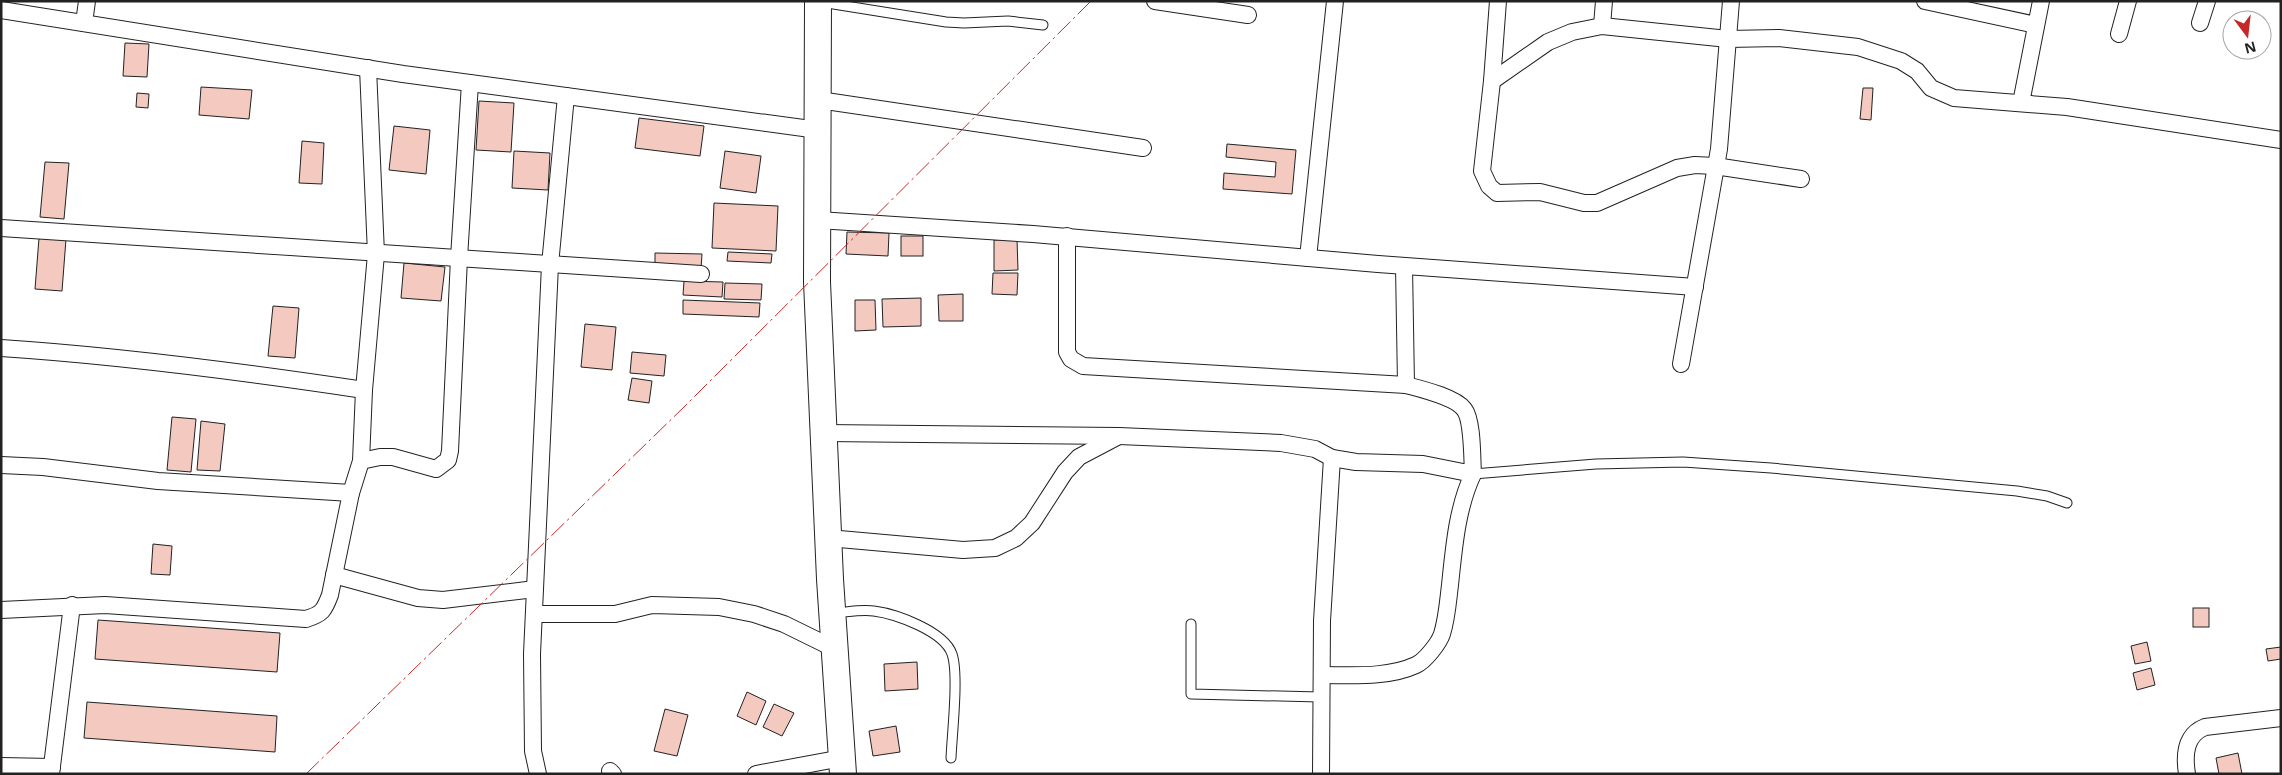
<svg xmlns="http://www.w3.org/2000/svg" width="2282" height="775" viewBox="0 0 2282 775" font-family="'Noto Sans',sans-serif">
<rect width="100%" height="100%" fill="#fff"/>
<g fill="#f3c9c0" stroke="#222">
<path d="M125 43 149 44 147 77 123 76Z"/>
<path d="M201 87 252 90 249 119 199 115Z"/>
<path d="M1863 88H1873L1871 120 1860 119Z"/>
<path d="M137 93 149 94 148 108 136 107Z"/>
<path d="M479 101 514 103 511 152 476 150Z"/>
<path d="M639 118 704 126 700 156 635 148Z"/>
<path d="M394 126 430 130 426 174 389 170Z"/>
<path d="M302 141 324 143 322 184 299 183Z"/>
<path d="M1227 144 1296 150 1292 194 1223 189 1224 173 1275 177 1276 162 1226 157Z"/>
<path d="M514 151 550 153 548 190 512 188Z"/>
<path d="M725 151 761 156 756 193 720 188Z"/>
<path d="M45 162 69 163 64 219 40 217Z"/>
<path d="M714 203 778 206 776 251 712 248Z"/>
<path d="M847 232 889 233 888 256 846 254Z"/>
<rect x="901" y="236" width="22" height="20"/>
<path d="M39 238 66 239 62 291 35 289Z"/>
<path d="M1017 239 1018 270 994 271V240Z"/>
<path d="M728 252 772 254 771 263 727 261Z"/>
<path d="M655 253 702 254 701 269 655 267Z"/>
<path d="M404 263 445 267 441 301 401 298Z"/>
<path d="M993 273H1018L1017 295 992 294Z"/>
<path d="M684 281 723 282 722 297 683 295Z"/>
<path d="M725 283 762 284 761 300 724 299Z"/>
<path d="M963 294V321H939L938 295Z"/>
<path d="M921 298V326L883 327 882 299Z"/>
<path d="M683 300 760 303 759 317 683 314Z"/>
<path d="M855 300H875L876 330 855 331Z"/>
<path d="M273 306 299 308 295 358 268 356Z"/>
<path d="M585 324 616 327 612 370 581 367Z"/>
<path d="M632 352 666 355 664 376 630 373Z"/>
<path d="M632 378 652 381 649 403 628 400Z"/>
<path d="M172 417 196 419 191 472 167 470Z"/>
<path d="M201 421 225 424 220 471 197 470Z"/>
<path d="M153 544 172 546 170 575 151 574Z"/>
<rect x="2193" y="608" width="16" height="19"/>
<path d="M98 620 280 633 277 672 95 659Z"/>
<path d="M2147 642 2151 661 2135 664 2131 646Z"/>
<path d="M2281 647V659L2268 661 2266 649Z"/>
<path d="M917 662 918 689 885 691 884 664Z"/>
<path d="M2151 668 2155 685 2137 690 2133 673Z"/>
<path d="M747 692 766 701 756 725 737 716Z"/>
<path d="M87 702 277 716 275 752 84 738Z"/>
<path d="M774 704 794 713 782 736 763 727Z"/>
<path d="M665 709 688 715 677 756 654 751Z"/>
<path d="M896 726 900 752 873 756 869 731Z"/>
<path d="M2238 753 2242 774H2219L2216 758Z"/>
</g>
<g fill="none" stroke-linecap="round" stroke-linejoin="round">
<g stroke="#222" stroke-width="11">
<g id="lane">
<path d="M821 2 946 22 964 23 1008 21 1043 25"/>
<path d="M1473 474 1596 464 1683 462 1771 468 2017 491 2047 496 2067 503"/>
<path d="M836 613C848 612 862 609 874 611 896 614 944 631 952 654 959 674 952 734 951 758"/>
<path d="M1191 624V694L1320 697"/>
</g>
</g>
<g stroke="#222" stroke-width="18">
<g id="street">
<path d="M1155 1 1248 15"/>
<path d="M1498 1 1492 81 1482 171 1489 186 1497 193 1540 192 1584 203H1597L1677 168 1695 165 1715 166 1801 179"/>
<path d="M1925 1 2036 25"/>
<path d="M1 10 403 74 818 130"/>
<path d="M84 23 87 1"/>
<path d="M2200 23 2207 1"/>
<path d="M1602 26 1604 1"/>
<path d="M2119 34 2128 1"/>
<path d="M1492 81 1548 42 1572 32 1602 26 1728 39 1779 38 1858 47 1901 61 1917 71 1931 88 1954 98 2067 107 2281 140"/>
<path d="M819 100 1143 148"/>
<path d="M2021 103 2041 1"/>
<path d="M818 220 1033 234 1378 264 1695 287"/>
<path d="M1 228 701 274"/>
<path d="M1308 258 1335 1"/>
<path d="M1404 266 1406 385"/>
<path d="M1 348C123 356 244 372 364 390"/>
<path d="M1681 364 1719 149 1731 1"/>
<path d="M824 433 1119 436 1281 443 1315 449 1332 458 1356 462 1423 464 1473 474C1472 459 1473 420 1464 409 1455 397 1421 389 1406 385L1083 366 1071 359 1067 352V236"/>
<path d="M361 461 380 457H393L436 469 448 460 450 451 459 258 470 83"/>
<path d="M1 465 43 467 158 481 351 493"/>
<path d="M828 538 963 550 995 548 1016 538 1032 523 1065 472 1079 457 1117 437"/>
<path d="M334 575 418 598 443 600 535 589"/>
<path d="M1 610 105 605 306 619C322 614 324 611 330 595L351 493 361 461 364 390 376 254 368 68"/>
<path d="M534 614H615L652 605 719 607 754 614 784 624 835 649"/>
<path d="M1322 675C1352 675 1388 678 1416 665 1425 661 1439 643 1442 634 1447 618 1448 601 1450 585 1454 547 1457 508 1473 474"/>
<path d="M1 766 52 767"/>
<path d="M610 771 613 774"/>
<path d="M51 774 72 605"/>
<path d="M538 774 533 751 532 654 550 265 566 96"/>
<path d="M756 774 842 758"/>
<path d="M1321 774 1322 621 1332 458"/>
<path d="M2187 774C2184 755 2185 735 2205 727L2281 718"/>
</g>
</g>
<g stroke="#222" stroke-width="28">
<path id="primary" d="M818 1 817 282 830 579 843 774"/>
</g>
<use href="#lane" stroke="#fff" stroke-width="9"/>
<use href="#street" stroke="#fff" stroke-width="16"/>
<use href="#primary" stroke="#fff" stroke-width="26"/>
<path stroke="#c62828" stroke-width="1" stroke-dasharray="18 4 2.5 4" stroke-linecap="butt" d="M306 774 685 406 1091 1"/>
</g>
<rect width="2282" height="775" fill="none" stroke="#222222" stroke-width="5"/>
<g transform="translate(2247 35) rotate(165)"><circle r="24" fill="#ffffff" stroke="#a7a7a7"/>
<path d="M0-4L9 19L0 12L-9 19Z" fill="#c62828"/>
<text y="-8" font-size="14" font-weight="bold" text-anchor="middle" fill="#222222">N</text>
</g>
</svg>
